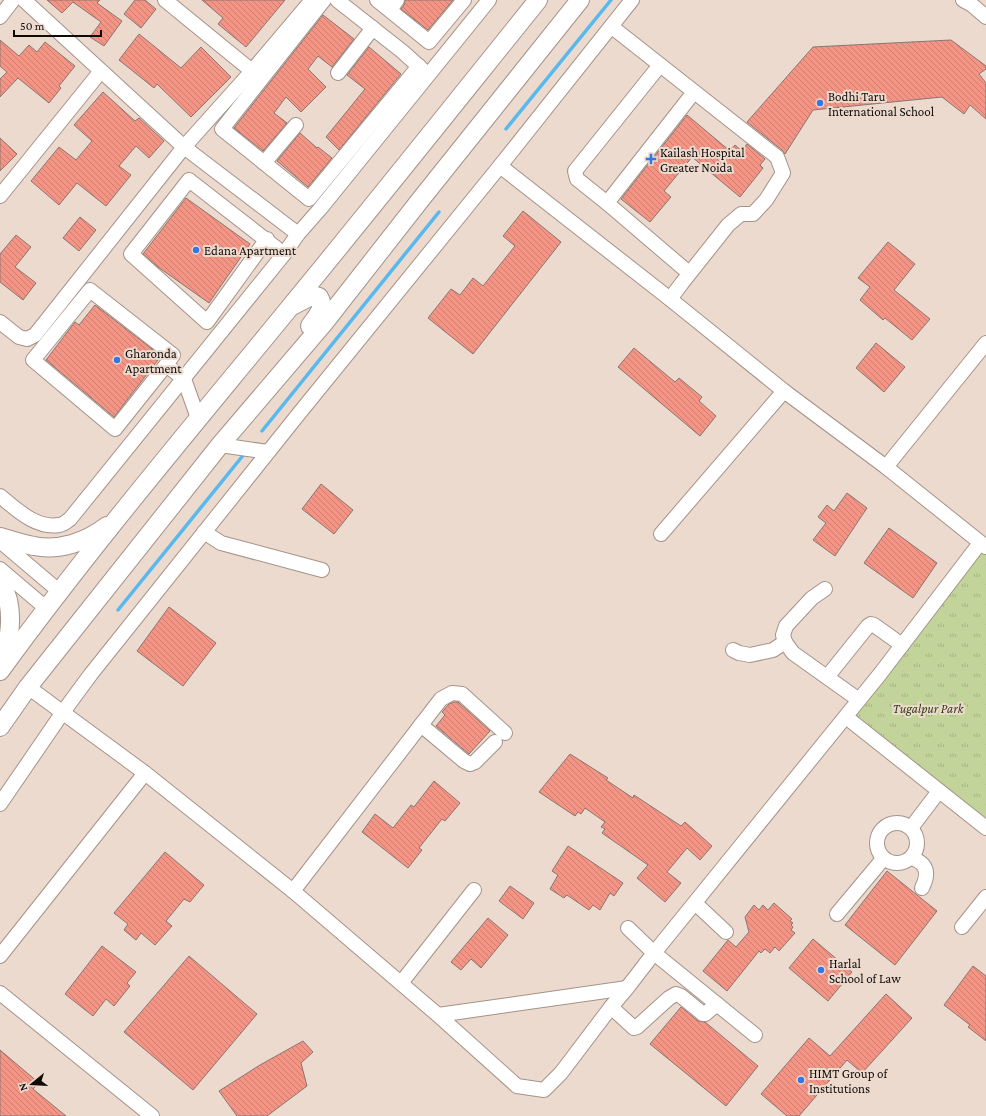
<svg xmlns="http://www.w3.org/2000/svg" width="986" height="1116" viewBox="0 0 986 1116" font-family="'Crimson Pro',serif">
<defs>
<pattern id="park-tufts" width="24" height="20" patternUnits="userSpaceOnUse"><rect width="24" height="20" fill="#c2d49a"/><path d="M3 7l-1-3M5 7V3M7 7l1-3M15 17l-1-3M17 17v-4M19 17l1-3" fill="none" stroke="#a6b583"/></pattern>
<pattern id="building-back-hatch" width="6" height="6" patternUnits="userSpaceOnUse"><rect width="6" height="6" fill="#f49485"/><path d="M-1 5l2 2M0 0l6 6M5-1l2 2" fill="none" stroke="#d07e71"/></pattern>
</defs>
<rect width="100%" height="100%" fill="#eddace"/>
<path fill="url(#park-tufts)" d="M980 543 986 547V828L846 717Z"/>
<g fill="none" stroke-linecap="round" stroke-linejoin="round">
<g stroke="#57b9ee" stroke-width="3.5">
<path d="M506 129 611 0"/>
<path d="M262 431 439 212"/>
<path d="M118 610 245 453"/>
</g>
</g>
<g fill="url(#building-back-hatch)" stroke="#8a7571">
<path d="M47 0H100L97 3 122 21 104 46 90 37 101 22 73 2 62 13Z"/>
<path d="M135 0H145L156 9 141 28 124 14Z"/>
<path d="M202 0H285L246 47 218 24 223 18Z"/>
<path d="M405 0H453L428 30 401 9 404 5Z"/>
<path d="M323 15 354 39 332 67 318 56 308 69 326 87 301 112 286 97 274 113 287 123 263 151 234 128Z"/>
<path d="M139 34 181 68 201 47 231 77 191 117 157 84 154 88 119 60Z"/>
<path d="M0 40 19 56 29 45 37 52 45 42 75 66 59 86 61 88 49 103 18 78 0 97V79L7 72 0 66Z"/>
<path d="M951 40 986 66V69L979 74 986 83V119L970 105 964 114 942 97 813 110 785 154 782 150 747 122 813 47Z"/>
<path d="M369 47 401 74 339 150 326 137 365 89 347 75Z"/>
<path d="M103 92 135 121 139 118 164 141 149 158 136 146 119 166 131 175 106 206 77 183 59 205 31 181 59 147 76 160 92 141 74 125Z"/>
<path d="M687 115 730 151 735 145 742 151 747 144 765 159 760 165 763 168 740 197 692 157 664 191 671 197 650 222 621 199Z"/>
<path d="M300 133 317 148 318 147 332 158 308 187 277 161Z"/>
<path d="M0 138 17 154 0 171Z"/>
<path d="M186 198 250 244 209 303 158 267 143 254Z"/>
<path d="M523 211 561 242 473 354 428 318 451 289 460 295 473 278 483 286 515 246 503 236Z"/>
<path d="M80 217 96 230 79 251 63 238Z"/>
<path d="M16 235 31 247 15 267 36 283 23 300 0 282V254Z"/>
<path d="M888 242 915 264 894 290 930 319 912 340 885 318 883 320 860 300 870 287 858 278Z"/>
<path d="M95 305 161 356 114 417 46 360 75 322 79 325Z"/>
<path d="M876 343 905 367 884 392 856 368Z"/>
<path d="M634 348 675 382 679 378 702 397 699 401 716 416 700 436 618 367Z"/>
<path d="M321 484 353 510 334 534 302 509Z"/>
<path d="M847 493 867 508 835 556 813 540 826 523 818 517 827 505 834 511Z"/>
<path d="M889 528 937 563 913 598 864 563Z"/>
<path d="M169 607 216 643 183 686 137 651Z"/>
<path d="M454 702H458L490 731 469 754 436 726 445 715 442 712 449 704Z"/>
<path d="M570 754 608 778 606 780 633 798 634 795 681 826 685 822 712 846 700 860 687 848 667 872 681 883 665 902 637 878 648 865 602 833 605 829 601 827 605 822 585 808 581 814 578 812 575 816 539 792Z"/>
<path d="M434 781 460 803 445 821 442 819 419 848 422 850 408 868 362 832 375 814 393 828 411 805 414 807Z"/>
<path d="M568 846 623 883 614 896 610 893 600 910 593 905 589 910 567 895 564 898 550 889 558 875 552 871Z"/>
<path d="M165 852 204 885 190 902 184 899 166 921 172 926 155 945 141 933 136 940 124 930 128 924 114 913Z"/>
<path d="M887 871 937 911 895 965 845 925Z"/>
<path d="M510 886 534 903 523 919 499 901Z"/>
<path d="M774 903 792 919 790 921 793 923 791 925 793 927 791 930 795 933 779 951 775 947 770 953 765 949 761 953 759 951 727 991 703 971 728 940 736 947 749 932 745 917 754 905 759 910 763 905 768 910Z"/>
<path d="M488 918 508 935 481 968 471 959 461 970 451 962Z"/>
<path d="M813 939 852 972 828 1001 789 968Z"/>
<path d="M102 946 136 972 127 983 130 986 114 1006 106 999 93 1016 65 994Z"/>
<path d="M189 956 257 1014 193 1090 124 1032Z"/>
<path d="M973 966 986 976V1041L968 1027 970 1025 944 1005Z"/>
<path d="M886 994 912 1018 862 1073 847 1060 799 1116H787L761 1094 809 1038 830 1056Z"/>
<path d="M681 1007 698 1021 705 1022 758 1066 726 1106 650 1044Z"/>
<path d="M303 1041 313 1052 301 1063 307 1086 267 1116H237L219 1091 260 1065Z"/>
<path d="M0 1050 39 1083 33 1089 66 1116H0Z"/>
</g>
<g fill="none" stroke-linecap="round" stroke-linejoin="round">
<g stroke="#a59388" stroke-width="16">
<g id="minor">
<path d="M24 0 184 147 298 234"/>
<path d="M165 0 252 71"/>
<path d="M324 0 222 129 309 199 419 66"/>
<path d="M337 0 403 52 425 72"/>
<path d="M377 0 429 42 464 0"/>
<path d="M963 0 972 5 986 17"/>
<path d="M390 10 397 0"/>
<path d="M0 17 13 0"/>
<path d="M612 27 777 157 783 173 766 200 753 214H741L728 225 682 283 670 299"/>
<path d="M338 73 373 28"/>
<path d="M264 163 296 125"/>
<path d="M500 166 670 299 784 391 886 467 986 547"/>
<path d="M0 196 101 71"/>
<path d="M607 203 577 179 575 171 660 65"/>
<path d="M267 239 207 322 131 254 189 180 284 254"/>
<path d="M689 273 607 203 694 92"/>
<path d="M0 322 19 337 27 339 35 335 184 147 252 71 312 0"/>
<path d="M166 365 173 355 90 290 33 360 115 429 166 365 184 379 198 418"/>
<path d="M220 445 268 452"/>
<path d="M886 467 986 343"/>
<path d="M0 496C16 509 36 529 59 525 63 525 67 521 70 519L284 254 298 234 320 209 489 0"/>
<path d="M204 532 221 543 322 570"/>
<path d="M661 534 784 391"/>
<path d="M0 541 60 592"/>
<path d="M0 569 46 608"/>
<path d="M825 589 812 598 786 626 783 635 785 642 793 653 859 700"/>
<path d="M733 650 739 653 750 655 773 650 785 642"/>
<path d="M827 677 868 626 871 624 874 625 902 645"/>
<path d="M28 687 145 773 293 891 438 1015 517 1086 544 1090 561 1073 611 1007 627 988 654 953 880 674 980 543"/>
<path d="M846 717 986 828"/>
<path d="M421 725 464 761 470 764 475 762 495 742"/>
<path d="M0 804 63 712 91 674 297 416 500 166 632 0"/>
<circle cx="897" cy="843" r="20"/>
<path d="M911 828 939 791"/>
<path d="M912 857C916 860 921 862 923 865 929 872 925 882 922 888"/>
<path d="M293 891 441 699 452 693 462 694 505 733"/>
<path d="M695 903 726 932"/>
<path d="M837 914 883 859"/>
<path d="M962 927 986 897"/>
<path d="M628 928 654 953 755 1035"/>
<path d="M0 956 145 773"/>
<path d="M401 983 474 890"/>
<path d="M0 993 152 1116"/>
<path d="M611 1007 634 1028 637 1027 669 998 676 994 681 996 703 1014H705L717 1004"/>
<path d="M438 1015 627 988"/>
</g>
</g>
<g stroke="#a59388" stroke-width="20">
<g id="major">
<path d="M294 305 313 295 319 297C326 308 316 317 310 326"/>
<path d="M0 537C11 540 22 544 34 546 60 551 86 542 107 526"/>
<path d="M0 580C3 587 6 593 8 600 13 621 8 641 4 662"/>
<path d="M0 671C91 546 192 427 291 306 374 205 456 102 538 0"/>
<path d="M0 727 28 687 220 445 324 323 421 199 580 0"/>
</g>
</g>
<use href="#minor" stroke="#fff" stroke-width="14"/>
<use href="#major" stroke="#fff" stroke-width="18"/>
</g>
<g fill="#3377e5" stroke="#eddace" stroke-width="1.5">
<circle cx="820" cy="103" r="4"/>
<path d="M649 153h4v4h4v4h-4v4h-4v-4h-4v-4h4z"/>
<circle cx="196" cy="250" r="4"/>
<circle cx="117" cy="360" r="4"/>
<circle cx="821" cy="970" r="4"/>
<circle cx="801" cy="1080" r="4"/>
</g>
<g text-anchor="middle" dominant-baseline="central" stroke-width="4" stroke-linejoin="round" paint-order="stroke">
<g font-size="13" fill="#110b08" stroke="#eddace" text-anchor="start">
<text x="828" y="96">Bodhi Taru<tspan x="828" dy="15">International School</tspan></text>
<text x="660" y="152">Kailash Hospital<tspan x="660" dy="15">Greater Noida</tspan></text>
<text x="204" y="250">Edana Apartment</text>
<text x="125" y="353">Gharonda<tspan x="125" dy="15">Apartment</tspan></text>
<text x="829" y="963">Harlal<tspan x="829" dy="15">School of Law</tspan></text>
<text x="809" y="1073">HIMT Group of<tspan x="809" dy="15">Institutions</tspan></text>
</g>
<g font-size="13" font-style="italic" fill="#343e18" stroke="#eddace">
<text x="928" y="708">Tugalpur Park</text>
</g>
</g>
<g transform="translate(32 1084) rotate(252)" stroke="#eddace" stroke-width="3" paint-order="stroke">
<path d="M0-3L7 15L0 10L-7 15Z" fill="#110b08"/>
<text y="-6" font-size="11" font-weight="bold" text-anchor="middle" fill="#110b08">N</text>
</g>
<path d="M14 30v6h87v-6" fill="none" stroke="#110b08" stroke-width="2"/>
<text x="20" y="30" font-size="12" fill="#110b08" stroke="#eddace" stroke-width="3" paint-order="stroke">50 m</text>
</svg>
